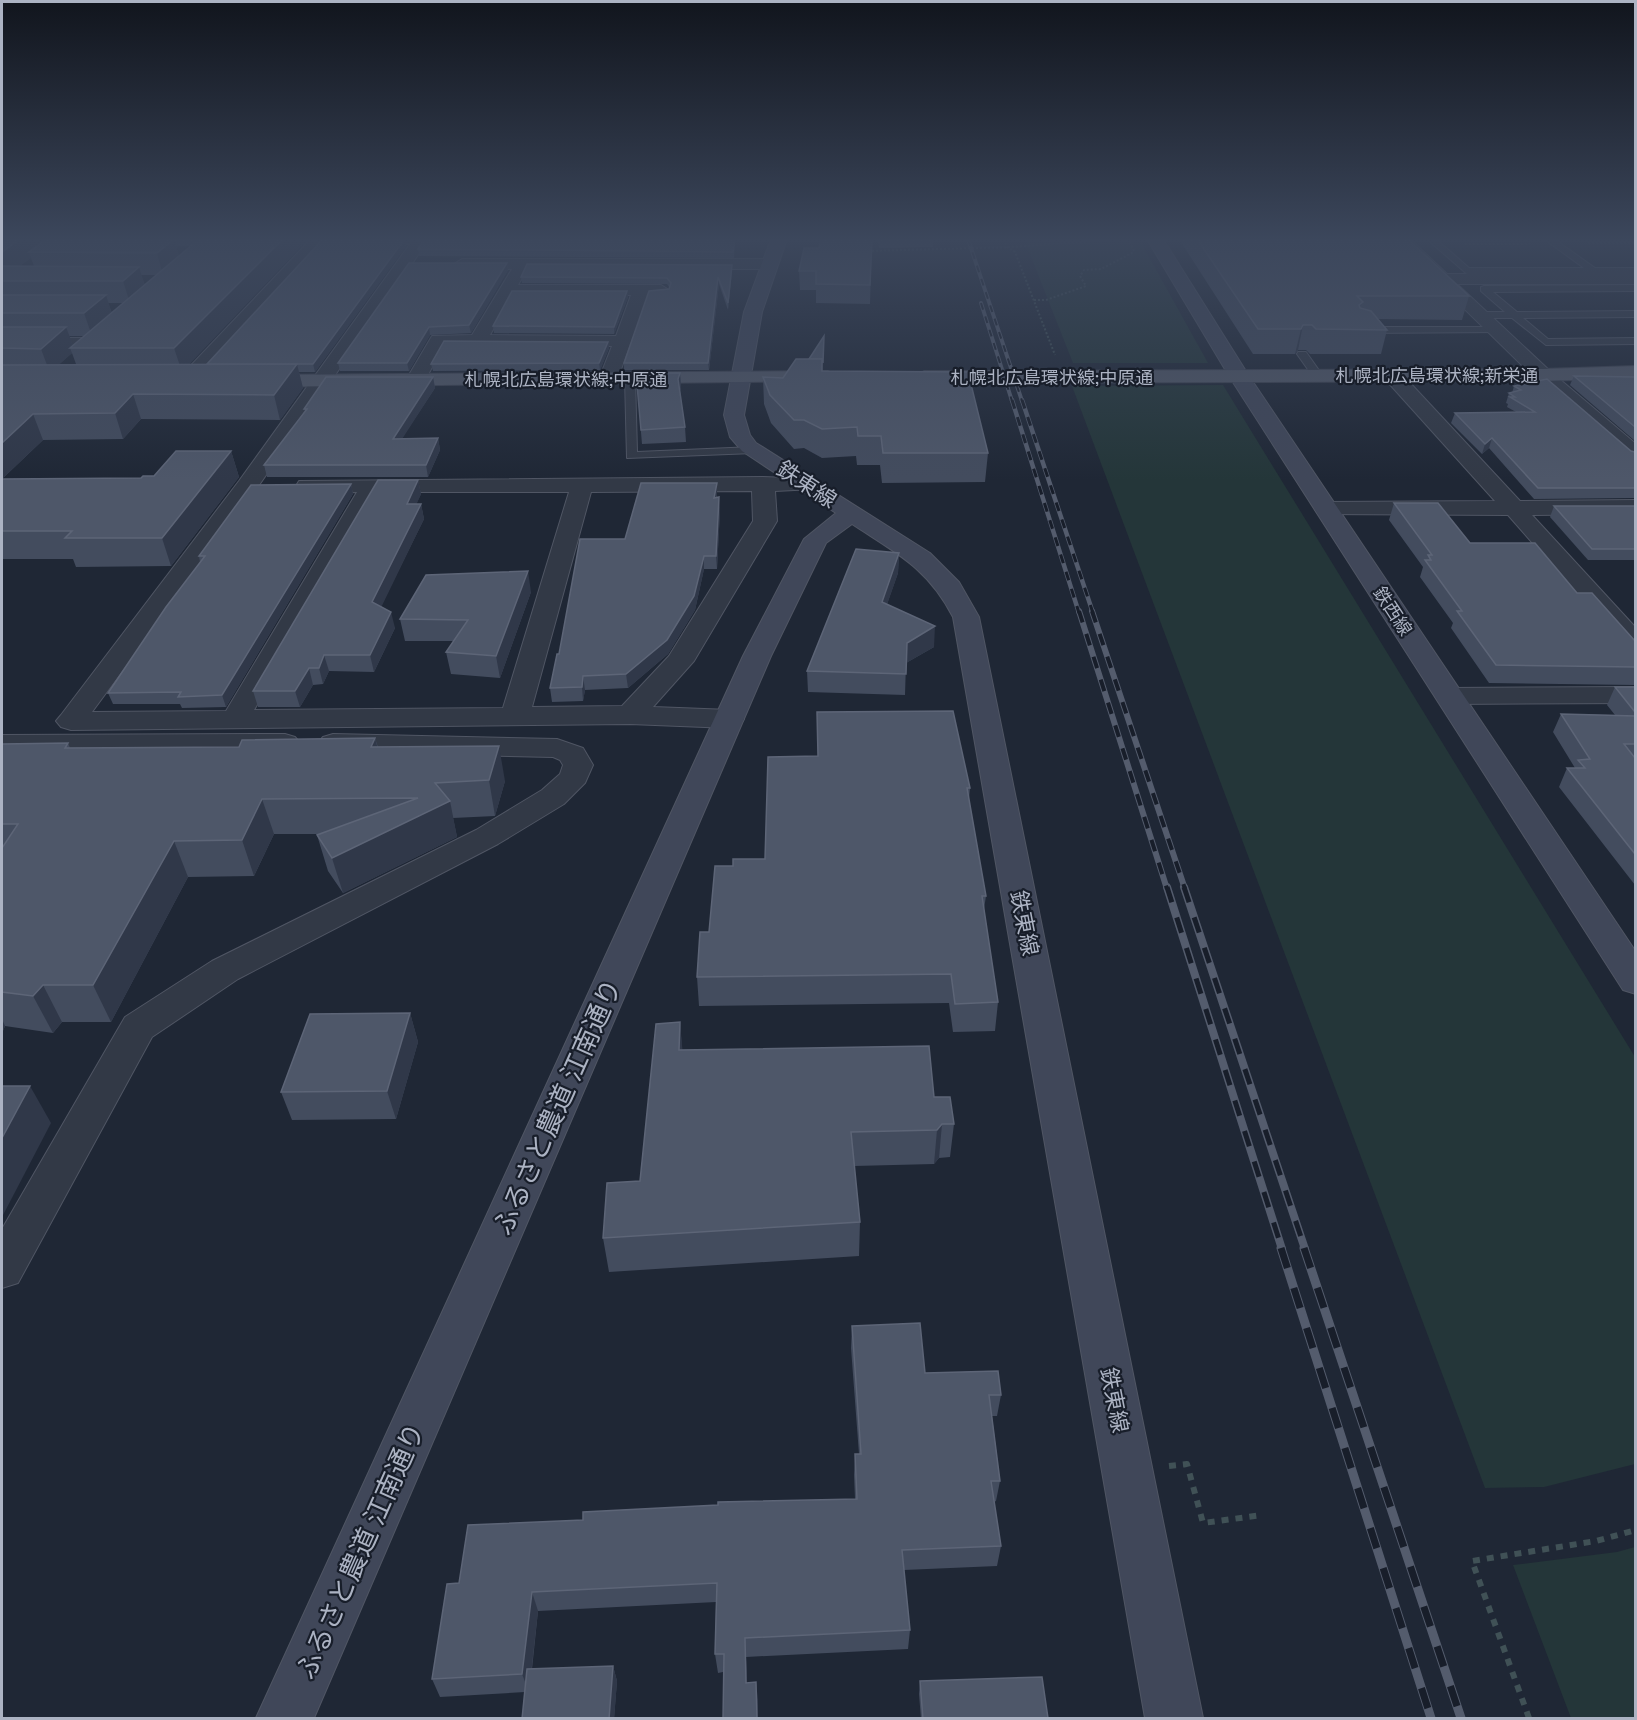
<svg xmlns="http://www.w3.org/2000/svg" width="1637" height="1720" viewBox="0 0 1637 1720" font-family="'Space Grotesk','Noto Sans JP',sans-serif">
<rect width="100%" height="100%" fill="#1f2735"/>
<g fill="#243639">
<path d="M1024 239H1139L1208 363H1073Z"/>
<path d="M1223 385 1635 1057V1464L1544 1487 1485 1488 1072 386Z"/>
<path d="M1635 1547V1718H1571L1513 1565 1617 1552Z"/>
</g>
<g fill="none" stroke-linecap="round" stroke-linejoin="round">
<g stroke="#505664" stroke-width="2">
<g id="lane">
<path d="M1427 239H1436L1469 268H1584L1544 239H1554L1595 268H1636V274H1467Z"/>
<path d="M1636 285V291L1493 292 1517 312 1636 311V317L1523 318 1548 339 1636 338V344L1546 345 1512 318H1480L1475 315 1480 312H1505L1481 291V287L1484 286Z"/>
<path d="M1496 327 1501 330 1499 332 1363 333 1358 330 1363 327Z"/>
<path d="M1298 352H1306L1323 376 1322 378H1314L1297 354Z"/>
<path d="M630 375 635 378 637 452 754 447 760 450 754 453 627 458 625 378Z"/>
</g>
</g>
<g stroke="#505664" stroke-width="2">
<g id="street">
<path d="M311 239H429L255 491 92 712 226 711 357 492 307 493 299 491 296 486 299 481 763 477 814 479 817 484 814 489 775 491 777 521 694 661 653 707 730 710 740 713 744 719 740 725 730 728 630 724 71 730 61 727 56 721 61 715 239 481 410 244H332L326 241 193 386H179L176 382 179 378ZM752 491 753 521 669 656 622 706 532 707 591 492ZM379 492H569L503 708 254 710Z"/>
<path d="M1393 239H1410L1447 274H1636V284H1457L1550 371 1636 444V461L1628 460 1536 379Z"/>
<path d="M462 259H769L777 264 769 269H524L526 271 518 285H661L669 290 661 295H648L616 383H602L599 379 612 346 444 345 423 384H409L406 380 432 336 472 335 512 269 456 267 454 264ZM512 295H631L616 336 490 335Z"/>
<path d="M2 338H99L108 343 99 348H2Z"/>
<path d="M1392 369 1399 371 1520 501 1636 500V514L1532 515 1636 628V653L1627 651 1508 515 1318 514 1315 509 1318 504 1326 502 1495 501 1385 379 1382 375 1385 371Z"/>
<path d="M1636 687V703L1449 704 1439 702 1435 696 1439 690 1449 688Z"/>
<path d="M285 734 295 737 300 743 295 749 285 752 2 753V735Z"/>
<path d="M333 734 557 739 583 748 593 765 585 783 564 804 498 844 238 979 152 1037 18 1283 2 1288V1229L125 1017 212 961 476 830 542 790 560 774 563 765 560 760 553 757 333 752 323 749 318 743 323 737Z"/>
</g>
</g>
<g stroke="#505664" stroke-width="2">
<g id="secondary">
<path d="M771 239H787L762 312 744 415 750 435 756 443 930 553 959 582 979 617 1203 1718H1145L953 617C928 568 896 553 852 524L826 543 771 656 314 1718H256L743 656 804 539 836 513 742 451 730 437 724 415 744 312Z"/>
<path d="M1147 239H1163L1249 376 1636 952V994L1623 990 1229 376Z"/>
</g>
</g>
<g stroke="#3c4250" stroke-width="2">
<g id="primary">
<path d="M1636 366V378L1543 381 924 383 914 377 924 371 1543 369Z"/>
<path d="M828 371 838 377 835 381 255 387 245 381 255 375Z"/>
</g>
</g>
<g stroke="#405156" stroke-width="2" stroke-dasharray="2 2" stroke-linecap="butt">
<path d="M1004 239 1007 247 1015 252 1055 355"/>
<path d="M1588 243H1636"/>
<path d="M1465 244H1530"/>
<path d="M868 251 1012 247 1119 239"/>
<path d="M1034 300H1046L1086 286 1080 276 1084 270 1101 269 1132 253 1134 251 1129 240"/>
</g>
<g stroke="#405156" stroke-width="6" stroke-dasharray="7 7" stroke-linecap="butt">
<path d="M1169 1466 1187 1464 1203 1523 1262 1515"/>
<path d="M1529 1718 1472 1561 1596 1541 1636 1530"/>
</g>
<use href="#lane" fill="#323946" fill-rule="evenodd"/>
<use href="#street" fill="#323946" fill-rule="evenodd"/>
<use href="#secondary" fill="#404759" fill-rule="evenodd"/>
<use href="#primary" fill="#505766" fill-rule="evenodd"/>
<g stroke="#545c6d" stroke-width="4">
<g id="rail-far4">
<path d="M968 239 1022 401"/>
<path d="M981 303 1012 401"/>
</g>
</g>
<g stroke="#545c6d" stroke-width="4.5">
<g id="rail-far3">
<path d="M1012 400 1079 613"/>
<path d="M1022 400 1093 613"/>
</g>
</g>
<g stroke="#545c6d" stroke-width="6">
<g id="rail-far2">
<path d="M1079 611 1167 889"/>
<path d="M1092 611 1185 889"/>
</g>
</g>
<g stroke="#545c6d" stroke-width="8">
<g id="rail-far1">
<path d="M1167 887 1282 1249"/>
<path d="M1184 887 1305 1249"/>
</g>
</g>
<g stroke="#545c6d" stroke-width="9">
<g id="rail">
<path d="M1281 1248 1431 1718"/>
<path d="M1304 1248 1461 1718"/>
</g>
</g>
<use href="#rail-far4" stroke="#181e2a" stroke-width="2" stroke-dasharray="7" stroke-linecap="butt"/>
<use href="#rail-far3" stroke="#181e2a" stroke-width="3" stroke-dasharray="9" stroke-linecap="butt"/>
<use href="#rail-far2" stroke="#181e2a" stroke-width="4" stroke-dasharray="12" stroke-linecap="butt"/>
<use href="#rail-far1" stroke="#181e2a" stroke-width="5" stroke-dasharray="16" stroke-linecap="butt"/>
<use href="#rail" stroke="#181e2a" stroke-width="7" stroke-dasharray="21" stroke-linecap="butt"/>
</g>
<g fill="#434c5e" fill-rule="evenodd">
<path d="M2 239H308L189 364H207L331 240H404L406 246 315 372H299L303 388 280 420 141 419 123 439 43 440 2 479 141 478 154 476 231 451 239 477 171 566 76 567 73 559H2ZM176 246H191L179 256ZM31 258 34 266H19ZM141 275H157L145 285ZM108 303H124L112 313ZM69 336H85L73 346ZM72 353 76 364H59Z"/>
<path d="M424 239H735L734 258 419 256 418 249Z"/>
<path d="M872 239 870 304 816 303V290H800L799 271 819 248Z"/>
<path d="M878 239H933V247L879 248Z"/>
<path d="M1179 239H1408L1469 296 1462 320 1378 319 1387 330 1381 354H1310L1306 350H1298L1295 354H1253Z"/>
<path d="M507 263 508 270 471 333 430 335 409 371H340L338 363Z"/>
<path d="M732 271 728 310 719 284 709 370H624V363L669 289V287L667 284 522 283 521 277Z"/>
<path d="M627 291 628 297 614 334 494 333 493 326Z"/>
<path d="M824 336 822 371 988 453 985 482 882 483 880 465H857L856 456 822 458 804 448 794 449 771 423 764 404 763 377 783 378 809 359Z"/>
<path d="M608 342 609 348 600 370 433 371 431 364Z"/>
<path d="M636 373H680L681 387 680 391 685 427 686 442 642 444Z"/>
<path d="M1574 376 1635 377V441L1570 385Z"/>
<path d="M433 377 435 388 402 438H438L440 450 428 477H267L264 465 305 411 304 409Z"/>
<path d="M1514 386 1631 451 1635 452V498L1534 499 1489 448 1482 454 1451 423 1455 413 1516 412 1507 407 1508 404 1506 403 1509 393H1512Z"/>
<path d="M418 480 421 494 416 504H421L424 519 381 606 395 628 374 672 329 671 323 684 313 685 300 707H258L253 691Z"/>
<path d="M717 483V497L720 510 717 569H704L695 610 668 654 628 688 585 690 583 701 552 702 550 688 559 654 625 539Z"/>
<path d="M351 484 353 494 226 707 182 708 180 704H113L108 693 200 562 199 556Z"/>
<path d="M1394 503 1470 543 1577 593 1635 641V685L1489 683 1451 628 1453 623 1420 577 1423 567 1389 520Z"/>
<path d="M1554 506H1635V560H1588L1550 517Z"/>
<path d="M899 553 898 573 887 604 934 647 906 663 905 695 808 692 807 671Z"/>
<path d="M531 592 500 678 451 674 446 652 454 641H405L400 619Z"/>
<path d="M1615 687H1635V885L1559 787 1567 768H1575L1553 732 1561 714 1615 715 1607 705Z"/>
<path d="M817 712 970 788 969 799 986 896 984 909 998 1002 995 1031 953 1032 949 1003 699 1006 697 977 709 932 733 866 765 859 818 756Z"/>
<path d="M375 738 378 747 505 781 495 816 453 818 457 837 343 893 328 871 317 835 320 834H274L254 876 188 877 111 1022H62L53 1033 5 1026 2 1033V744L68 743 70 748 239 747Z"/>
<path d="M410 1013 418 1042 396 1119 292 1120 281 1092Z"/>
<path d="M680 1022 682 1050 934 1097 954 1124 950 1157 939 1158 934 1164 854 1166 860 1222 859 1256 609 1272 603 1238 640 1181Z"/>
<path d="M852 1326 925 1373 1001 1395 997 1416H992L1000 1481 996 1501 994 1502 1001 1546 997 1566 904 1570 910 1630 908 1649 746 1657 747 1683 758 1700 723 1672 718 1673 715 1654 716 1602 538 1611 532 1669 613 1666 617 1681 614 1719H522L525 1692 440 1697 432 1679 459 1583 583 1520 855 1499 854 1475 855 1454H859L851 1348Z"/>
<path d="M920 1681 1048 1718 1057 1719H921L919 1694Z"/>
</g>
<g fill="#303849">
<path d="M20 239H57L29 252 31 258 8 274H2V250Z"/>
<path d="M174 239 180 260 163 275 157 253Z"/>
<path d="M283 239H308L182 372 174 348Z"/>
<path d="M404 240 406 246 315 372 313 364Z"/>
<path d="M507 263 508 270 471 333 469 325Z"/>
<path d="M732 265V271L728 310V303Z"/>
<path d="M139 267 146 289 130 303 123 281Z"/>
<path d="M718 277 719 284 709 370 708 363Z"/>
<path d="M627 291 628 297 614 334V327Z"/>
<path d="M106 295 113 317 92 336 84 313Z"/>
<path d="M1303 325 1298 350 1295 354 1301 329Z"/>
<path d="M66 327 74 348H70L72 353 50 373 41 349Z"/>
<path d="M429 327 430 335 409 371 407 363Z"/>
<path d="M608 342 609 348 600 370 599 363Z"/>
<path d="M297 364 303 388 280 420 274 395Z"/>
<path d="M680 373 681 387 679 393 678 379Z"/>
<path d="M433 377 435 388 395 450 393 439Z"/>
<path d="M133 394 141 419 123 439 115 413Z"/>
<path d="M33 414 43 440 2 479V443Z"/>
<path d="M438 438 440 450 428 477 426 465Z"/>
<path d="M1492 438 1489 448 1482 454 1485 444Z"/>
<path d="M231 451 239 477 171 566 162 538Z"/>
<path d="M418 480 421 494 410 519 407 504Z"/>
<path d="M717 483V495L714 510V498Z"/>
<path d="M351 484 353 494 226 707 222 695Z"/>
<path d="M719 497 720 510 717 569 716 556Z"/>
<path d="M421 504 424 519 376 618 372 602Z"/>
<path d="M899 553 898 573 881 622 882 602Z"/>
<path d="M704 556V569L695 610 668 654 628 688 626 674Z"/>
<path d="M528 571 531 592 500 678 496 656Z"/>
<path d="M391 612 395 628 374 672 370 655Z"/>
<path d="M935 626 934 647 906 663 907 643Z"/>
<path d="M324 655 329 671 323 684 319 668Z"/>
<path d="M309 668 313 685 300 707 295 691Z"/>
<path d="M583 676 585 690 583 701 582 687Z"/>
<path d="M375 738 384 773 371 747Z"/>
<path d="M499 746 505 781 495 816 489 780Z"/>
<path d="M262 799 274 834 254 876 242 840Z"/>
<path d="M450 801 457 837 343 893 332 858Z"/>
<path d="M174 841 188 877 111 1022 93 985Z"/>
<path d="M43 985 62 1022 53 1033 33 996Z"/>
<path d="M410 1013 418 1042 396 1119 387 1091Z"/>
<path d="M2 1019 5 1026 2 1033Z"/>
<path d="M680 1022 683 1056 679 1050Z"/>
<path d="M30 1086 51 1123 2 1217V1138Z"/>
<path d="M942 1124 939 1158 934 1164 937 1130Z"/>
<path d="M532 1592 538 1611 529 1692 522 1674Z"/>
<path d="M745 1638 746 1657 748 1701 746 1683Z"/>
<path d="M613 1666 617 1681 614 1719H609Z"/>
<path d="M756 1682 758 1700V1719H757Z"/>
</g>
<g fill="#4e5769" stroke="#5d6577" stroke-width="1.5">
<path d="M2 239H20L2 252Z"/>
<path d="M47 239H174L157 253 29 252Z"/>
<path d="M199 239H283L174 348H70Z"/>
<path d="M323 239 404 240 313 364H207Z"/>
<path d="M424 239H735L733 252 418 249Z"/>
<path d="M821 239H872L870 285 816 284V271H799L804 248H819Z"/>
<path d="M1197 239H1408L1469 296H1357L1363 302 1359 305 1360 308 1371 311 1387 330 1316 329 1312 325H1303L1301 329H1258Z"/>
<path d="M409 263H507L469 325 429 327 407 363H338Z"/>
<path d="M527 264 732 265 728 303 718 277 708 363H624L649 291 669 289 671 283 667 278 521 277Z"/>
<path d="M2 266 139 267 123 281H2Z"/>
<path d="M512 291H627L614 327 493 326Z"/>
<path d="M2 295H106L84 313H2Z"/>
<path d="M2 327H66L41 349 2 348Z"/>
<path d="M824 336 823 363 822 359H809Z"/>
<path d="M444 341 608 342 599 363 431 364Z"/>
<path d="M796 359H822V371L968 372 988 453H883L881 436H858L857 427 822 429 804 420H794L770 395 763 377 783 378Z"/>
<path d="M297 364 274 395 133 394 115 413 33 414 2 443V365Z"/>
<path d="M636 373H680L678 379 685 427 641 430Z"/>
<path d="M1574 376 1635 377V427Z"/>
<path d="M326 377H433L393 439 438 438 426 465H264L307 409H304Z"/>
<path d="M1547 379 1631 451 1635 452V488H1538L1492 438 1485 444 1455 413 1535 412 1510 397H1515L1509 393 1521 390 1514 386Z"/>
<path d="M176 451H231L162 538H65L72 531H2V479L141 478 143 476H154Z"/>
<path d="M378 480H418L407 504H421L372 602 391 612 370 655H324L319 668H309L295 691H253Z"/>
<path d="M641 483H717L714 498 719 497 716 556H704L694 596 667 640 626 674 583 676 582 687 550 688 557 654H559L580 539H625Z"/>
<path d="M351 484 222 695 178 697 181 692 108 693 166 607 205 556H199L251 485Z"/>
<path d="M1394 503H1438L1470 543H1535L1577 593H1592L1635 641V667L1496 665 1457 611H1462L1425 560H1431L1428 555H1432Z"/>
<path d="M1554 506H1635V549H1592Z"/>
<path d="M856 549 899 553 882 602 935 626 907 643 906 674 807 671Z"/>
<path d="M528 571 496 656 446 652 468 620 400 619 426 575Z"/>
<path d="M1615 687H1635V712Z"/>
<path d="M953 711 970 788H967L986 896H982L998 1002 955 1004 951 974 697 977 700 932H709L715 866H733V859H765L768 757 818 756 817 712Z"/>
<path d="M1561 714 1635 716V744H1624L1635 758V854L1567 768H1585L1578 760 1590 759Z"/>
<path d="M375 738 371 747 499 746 489 780 435 783 450 801 332 858 317 835 418 798 262 799 242 840 174 841 93 985H43L33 996 2 992V848L18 824H2V744L68 743 65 748 239 747 242 740Z"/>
<path d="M410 1013 387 1091 281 1092 310 1014Z"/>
<path d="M680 1022 679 1050 929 1046 934 1097H950L954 1124H942L937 1130 851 1132 860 1222 603 1238 607 1183 640 1181 656 1024Z"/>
<path d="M2 1086H30L2 1138Z"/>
<path d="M920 1323 925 1373 998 1371 1001 1395H989L1000 1481H991L1001 1546 902 1550 910 1630 745 1638 746 1683 756 1682 757 1719H723L724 1654H715L717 1583 532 1592 522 1674 432 1679 447 1584 459 1583 468 1525 583 1520V1512L718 1505V1502L857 1499 855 1454H861L852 1326Z"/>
<path d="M613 1666 609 1719H522L527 1669Z"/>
<path d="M1042 1677 1048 1718 1057 1719H923L920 1681Z"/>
</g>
<linearGradient id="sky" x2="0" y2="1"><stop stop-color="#11151d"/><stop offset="0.5" stop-color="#3c475c"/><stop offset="1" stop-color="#3c475c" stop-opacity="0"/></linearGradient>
<rect width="1637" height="480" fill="url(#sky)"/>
<g text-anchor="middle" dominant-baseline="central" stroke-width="4.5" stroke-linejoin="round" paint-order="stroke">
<g font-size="18" fill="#acb3c3" stroke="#181e2a">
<text x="1437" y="375">札幌北広島環状線;新栄通</text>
<text x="1052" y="377">札幌北広島環状線;中原通</text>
<text x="566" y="379">札幌北広島環状線;中原通</text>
<text transform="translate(1393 611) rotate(57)">鉄西線</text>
</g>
<g font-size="22" fill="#acb3c3" stroke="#181e2a">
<text transform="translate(807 484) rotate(33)">鉄東線</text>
<text transform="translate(1025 923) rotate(79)">鉄東線</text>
<text transform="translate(1115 1400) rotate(79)">鉄東線</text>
</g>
<g font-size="27" fill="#acb3c3" stroke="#181e2a">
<text transform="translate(557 1107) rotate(-66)">ふるさと農道 江南通り</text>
<text transform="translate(360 1551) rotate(-66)">ふるさと農道 江南通り</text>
</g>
</g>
<rect width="1637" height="1720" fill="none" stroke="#acb3c3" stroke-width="6"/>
</svg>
